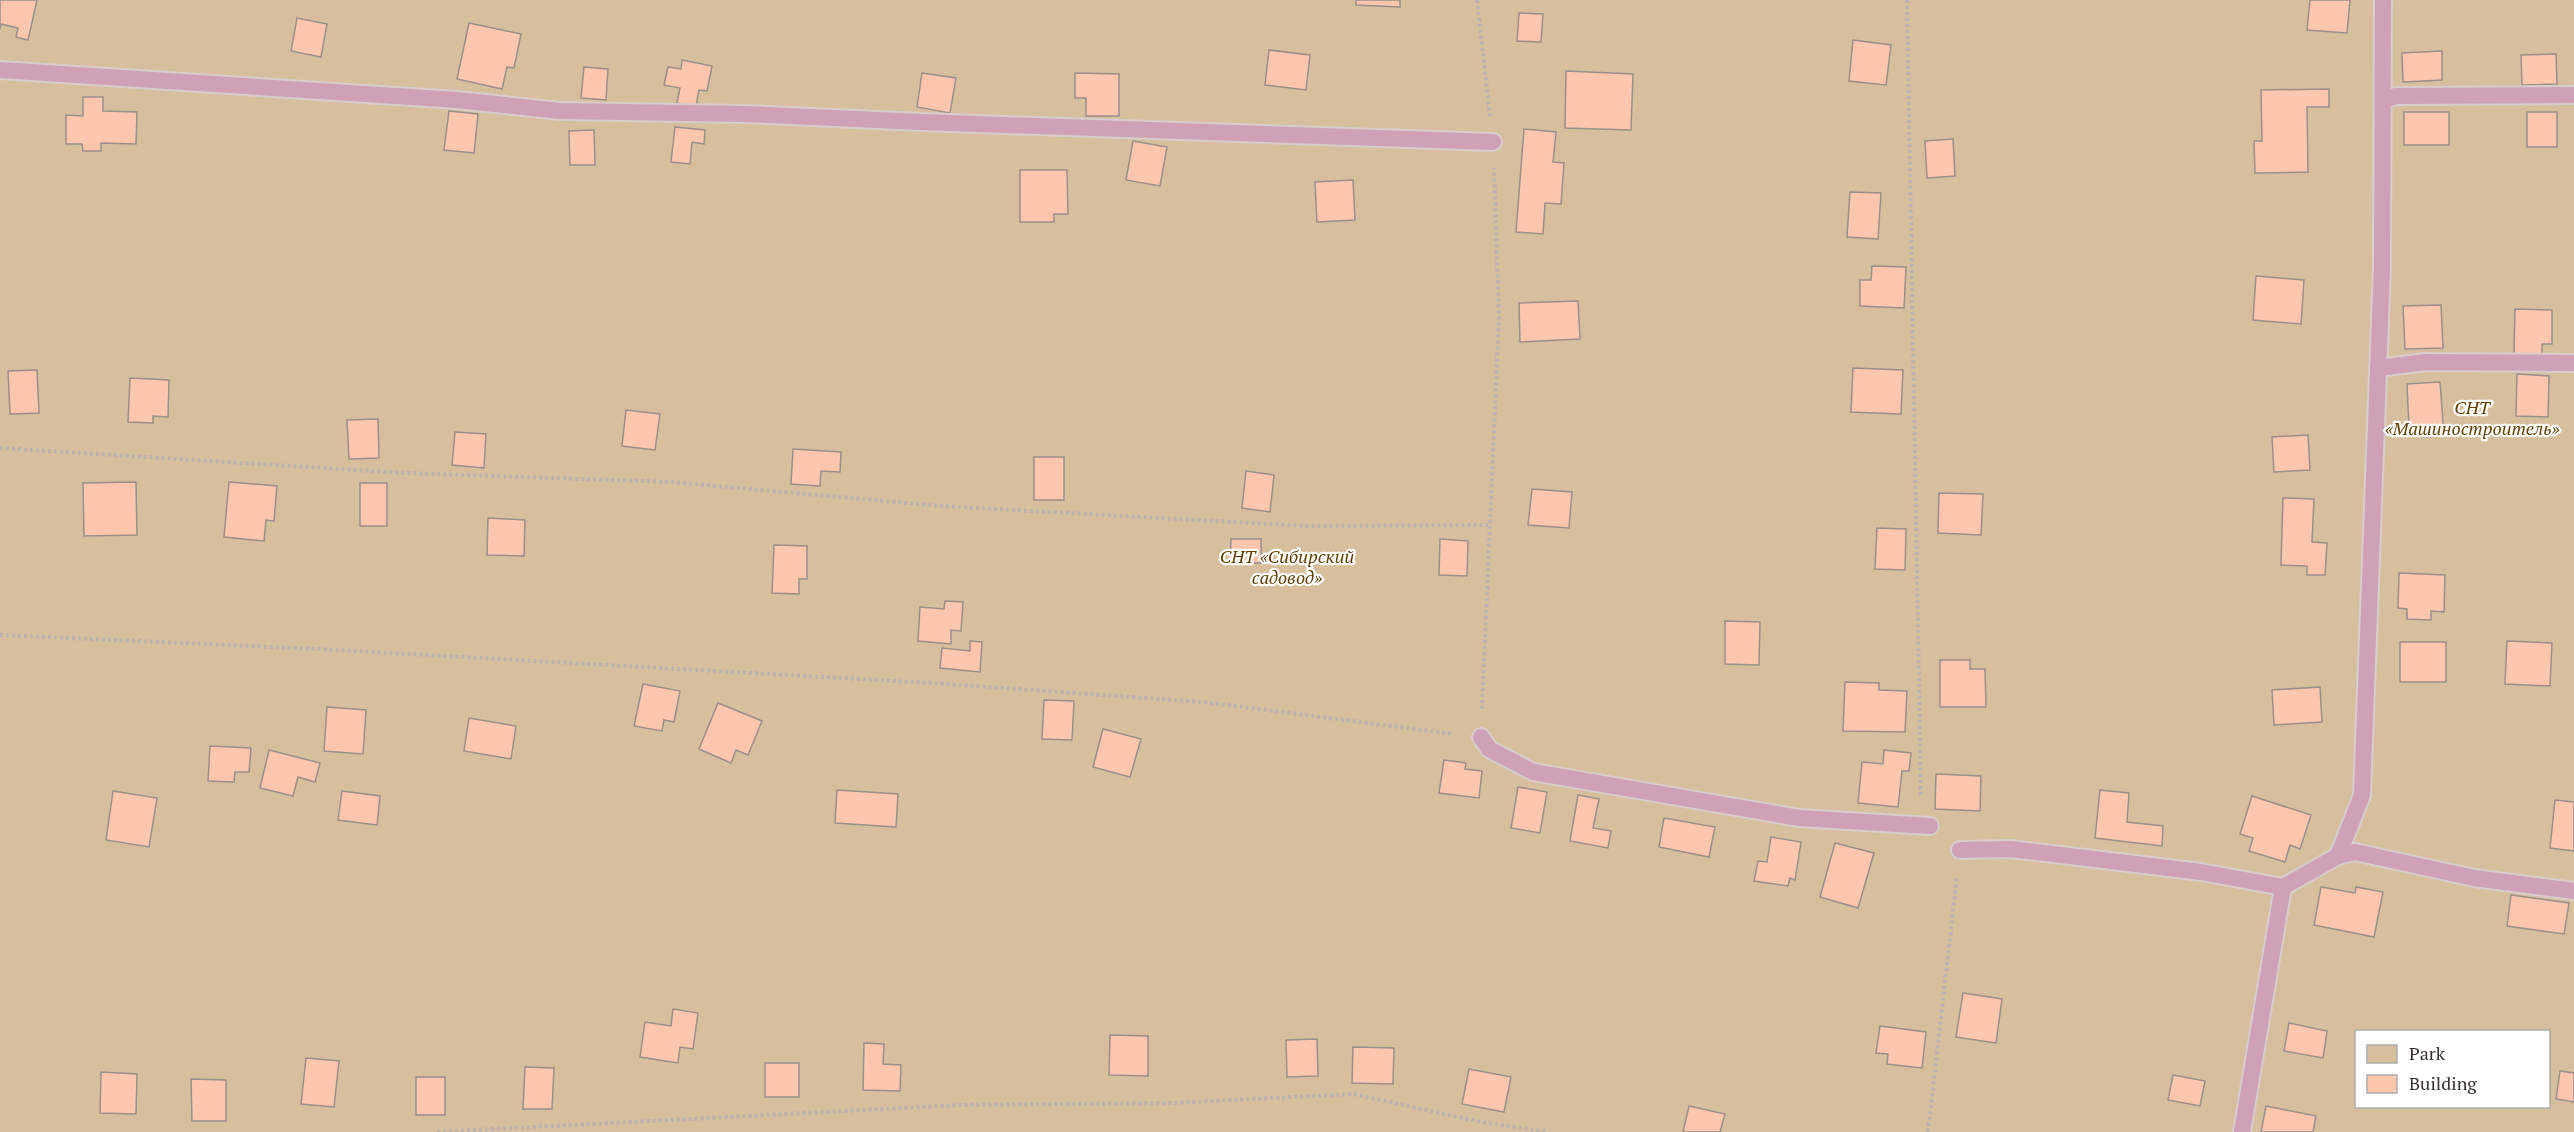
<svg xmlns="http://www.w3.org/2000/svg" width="2574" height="1132" viewBox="0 0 2574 1132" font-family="'PT Serif',serif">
<rect width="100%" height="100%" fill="#fdeeee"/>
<path fill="#d7be9c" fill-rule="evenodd" d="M0 0H2574V1132H0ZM2356 1032H2548V1106H2356Z"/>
<g fill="#fec7ad" stroke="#9a8f8a" stroke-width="1.5">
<path d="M0 0H37L28 40 16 37 18 28 1 24 0 29Z"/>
<path d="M1356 0H1400V7L1356 5Z"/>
<path d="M2310 0H2350L2347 33 2307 30Z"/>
<path d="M1519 13 1543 14 1541 42 1517 41Z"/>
<path d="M297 18 327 24 321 57 291 51Z"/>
<path d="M469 23 521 34 514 68 507 67 502 89 457 79Z"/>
<path d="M1853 40 1891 45 1886 85 1849 81Z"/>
<path d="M1269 50 1310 55 1306 90 1265 85Z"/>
<path d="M2442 51V80L2403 82 2402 53Z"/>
<path d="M2556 54 2557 84 2522 85 2521 55Z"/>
<path d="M682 60 712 66 707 91 699 90 696 106 677 103 680 88 664 85 668 67 681 69Z"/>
<path d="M584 67 608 69 606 100 581 98Z"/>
<path d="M1566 71 1633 74 1631 130 1565 128Z"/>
<path d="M922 73 956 78 950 113 917 107Z"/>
<path d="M1075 73 1119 74V116H1086V98H1075Z"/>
<path d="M2329 89V107H2307L2308 172 2255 173 2254 141H2262L2261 90Z"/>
<path d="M83 97H103V111L137 112 136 144 101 143V151H83L82 144H66V115L83 116Z"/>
<path d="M449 111 478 114 474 153 444 150Z"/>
<rect x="2404" y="112" width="45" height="33"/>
<rect x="2527" y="112" width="30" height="35"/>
<path d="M675 127 705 130 704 144 692 142 690 164 671 162Z"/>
<path d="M1524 129 1556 132 1553 162 1564 163 1561 204 1545 203 1543 234 1516 232Z"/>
<path d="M594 130 595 165H570L569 131Z"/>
<path d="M1953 139 1955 176 1927 178 1925 141Z"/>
<path d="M1133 141 1167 147 1160 186 1126 180Z"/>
<path d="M1020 170H1067L1068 214H1054V222H1020Z"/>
<path d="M1353 180 1355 220 1317 222 1315 182Z"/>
<path d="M1850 192 1881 193 1878 239 1847 237Z"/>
<path d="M1872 266 1906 267 1904 308 1860 306V280H1871Z"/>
<path d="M2256 276 2304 280 2301 324 2253 320Z"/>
<path d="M1578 301 1580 339 1520 342 1519 303Z"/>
<path d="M2441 305 2443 348 2405 349 2403 306Z"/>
<path d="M2515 309 2552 310V344H2542V355H2514Z"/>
<path d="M1853 368 1903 370 1901 414 1851 412Z"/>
<path d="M37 370 39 413 10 414 8 371Z"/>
<path d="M2517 374 2549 376 2548 417 2516 416Z"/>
<path d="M130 378 169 380 168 417 153 416V423L128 422Z"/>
<path d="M2440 382 2444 436 2424 437V428L2409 429 2407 384Z"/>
<path d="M626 410 660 414 655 450 622 446Z"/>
<path d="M378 419 379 458 349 459 347 420Z"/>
<path d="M455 432 486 434 484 468 452 465Z"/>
<path d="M2308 435 2310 470 2274 472 2272 437Z"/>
<path d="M793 449 841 452 840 472 821 471 820 486 791 484Z"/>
<rect x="1034" y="457" width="30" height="43"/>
<path d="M1246 471 1274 475 1270 512 1242 508Z"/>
<path d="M136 482 137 535 84 536 83 483Z"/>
<path d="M229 482 277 486 274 521 266 520 264 541 224 537Z"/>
<rect x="360" y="483" width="27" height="43"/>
<path d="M1532 489 1572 492 1569 528 1528 525Z"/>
<path d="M1939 493 1983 494 1981 535 1938 533Z"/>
<path d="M2283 498 2314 499 2312 542 2327 543 2325 575H2307V566L2281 565Z"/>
<path d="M488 518 525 520 524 556 487 555Z"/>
<path d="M1877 528 1906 529 1905 570 1875 569Z"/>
<path d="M1231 539H1261V563H1230Z"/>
<path d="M1440 539 1468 541 1467 576 1439 575Z"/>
<path d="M774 545 807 546V579H799V594L772 593Z"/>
<path d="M2399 573 2445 575 2444 612 2431 611V620L2407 619V609L2398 608Z"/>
<path d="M945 601 963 602 961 631 951 630V644L918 641 920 607 944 609Z"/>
<path d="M1725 621 1760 622 1759 665 1725 664Z"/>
<path d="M970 641 982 642 980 672 940 668 942 648 970 651Z"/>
<path d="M2507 641 2552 643 2550 686 2505 684Z"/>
<rect x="2400" y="642" width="46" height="40"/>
<path d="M1940 660H1970V669H1985L1986 707H1940Z"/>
<path d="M1845 682 1879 683V690L1907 691 1905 732 1843 731Z"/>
<path d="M643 684 680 691 674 722 664 720 662 731 634 726Z"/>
<path d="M2320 687 2322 722 2274 725 2272 690Z"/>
<path d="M1044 700 1074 701 1072 740 1042 739Z"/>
<path d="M718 703 762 721 748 755 736 750 731 763 699 749Z"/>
<path d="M327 707 366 710 363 754 324 751Z"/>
<path d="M469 718 516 726 511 759 464 751Z"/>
<path d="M1103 729 1141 739 1130 777 1093 767Z"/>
<path d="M210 746 251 748 249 772H235L234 782 208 781Z"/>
<path d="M269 750 320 763 315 782 298 777 293 796 260 788Z"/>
<path d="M1884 750 1911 753 1909 771H1902L1898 807 1858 803 1862 762 1883 764Z"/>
<path d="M1444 760 1466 763 1465 769 1482 771 1479 798 1439 793Z"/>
<path d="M1936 774 1981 776 1980 811 1935 809Z"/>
<path d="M1518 787 1547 792 1540 833 1511 828Z"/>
<path d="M837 790 898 794 896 827 835 823Z"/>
<path d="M2100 790 2129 793 2127 822 2163 826 2162 846 2095 838Z"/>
<path d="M113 791 157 798 149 847 106 840Z"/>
<path d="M342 791 380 796 377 825 338 820Z"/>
<path d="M1578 795 1599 799 1593 828 1611 831 1608 848 1570 841Z"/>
<path d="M2252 796 2311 815 2300 849 2290 845 2285 862 2249 851 2253 838 2240 834Z"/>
<path d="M2555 800 2574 802V851L2550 848Z"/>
<path d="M1664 818 1715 827 1709 857 1659 847Z"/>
<path d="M1771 837 1801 842 1795 880 1790 878 1788 886 1754 881 1758 861 1767 862Z"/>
<path d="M1835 843 1874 853 1858 908 1820 897Z"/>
<path d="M2321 887 2355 893 2356 887 2383 892 2374 937 2314 925Z"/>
<path d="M2511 895 2569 903 2564 934 2507 926Z"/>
<path d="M1963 993 2002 999 1996 1043 1956 1037Z"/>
<path d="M673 1009 698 1013 693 1049 680 1047 678 1063 640 1057 645 1022 671 1026Z"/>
<path d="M2289 1023 2327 1031 2323 1058 2284 1051Z"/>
<path d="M1880 1026 1926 1032 1922 1068 1887 1064 1888 1054 1876 1053Z"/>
<path d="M1110 1035 1148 1036V1076L1109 1075Z"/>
<path d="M1317 1039 1318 1076 1287 1077 1286 1040Z"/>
<path d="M864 1043 884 1044 883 1064 901 1065 900 1091 863 1090Z"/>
<path d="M1353 1047 1394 1048 1393 1084 1352 1083Z"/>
<path d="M306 1058 339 1061 334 1107 301 1104Z"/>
<rect x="765" y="1063" width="34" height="34"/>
<path d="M525 1067 554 1068 552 1109H523Z"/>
<path d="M1469 1069 1511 1077 1504 1112 1462 1104Z"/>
<path d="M2560 1071 2574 1073V1102L2556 1099Z"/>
<path d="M101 1072 137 1074 136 1114 100 1113Z"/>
<path d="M2173 1075 2205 1081 2200 1106 2168 1100Z"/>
<rect x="416" y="1077" width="29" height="38"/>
<path d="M191 1079 226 1080V1121H192Z"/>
<path d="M1689 1106 1725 1114 1720 1132H1683Z"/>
<path d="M2266 1106 2316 1116 2313 1132H2261Z"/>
</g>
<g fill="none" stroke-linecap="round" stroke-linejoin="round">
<g stroke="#d9cccc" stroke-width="20">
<g id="lane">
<path d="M0 70 457 100 560 111 745 114 921 122 1493 142"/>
<path d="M2383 100 2396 96 2574 95"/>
<path d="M2378 368 2426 362 2574 363"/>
<path d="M1481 737 1489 749 1533 772 1799 818 1930 826"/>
<path d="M1960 850 2011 849 2201 872 2283 887 2338 856 2355 852 2474 878 2574 891"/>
<path d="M2338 856 2362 795 2382 267 2383 0"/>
<path d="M2242 1132 2283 887"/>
</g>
</g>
<g stroke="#bcb0b0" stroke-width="4" stroke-dasharray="3 3" stroke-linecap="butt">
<path d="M1477 0 1490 116"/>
<path d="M1907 0 1921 798"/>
<path d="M0 448 404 473 672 482 940 506 1306 526 1489 525"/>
<path d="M0 635 318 649 932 683 1203 702 1454 734"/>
<path d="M1482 709 1499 316 1494 168"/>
<path d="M437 1132 961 1105 1172 1103 1353 1094 1481 1122 1548 1132"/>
<path d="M1928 1132 1957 876"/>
</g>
<use href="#lane" stroke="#cea1b7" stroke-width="16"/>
</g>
<g text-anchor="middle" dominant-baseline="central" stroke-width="4.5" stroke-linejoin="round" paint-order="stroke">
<g font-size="18" font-style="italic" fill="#614003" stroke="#fff">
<text x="2472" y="407">СНТ<tspan x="2472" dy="21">«Машиностроитель»</tspan></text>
<text x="1287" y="556">СНТ «Сибирский<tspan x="1287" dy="21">садовод»</tspan></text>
</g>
</g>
<rect x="2355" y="1030" width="195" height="78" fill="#ffffff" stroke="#afadad" stroke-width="1.5"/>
<rect x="2367" y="1045" width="30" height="18" fill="#d7be9c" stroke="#afadad" stroke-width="1.5"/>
<text x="2409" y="1060" font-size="18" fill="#373131">Park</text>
<rect x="2367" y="1075" width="30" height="18" fill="#fec7ad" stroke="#afadad" stroke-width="1.5"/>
<text x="2409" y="1090" font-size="18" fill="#373131">Building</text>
</svg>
